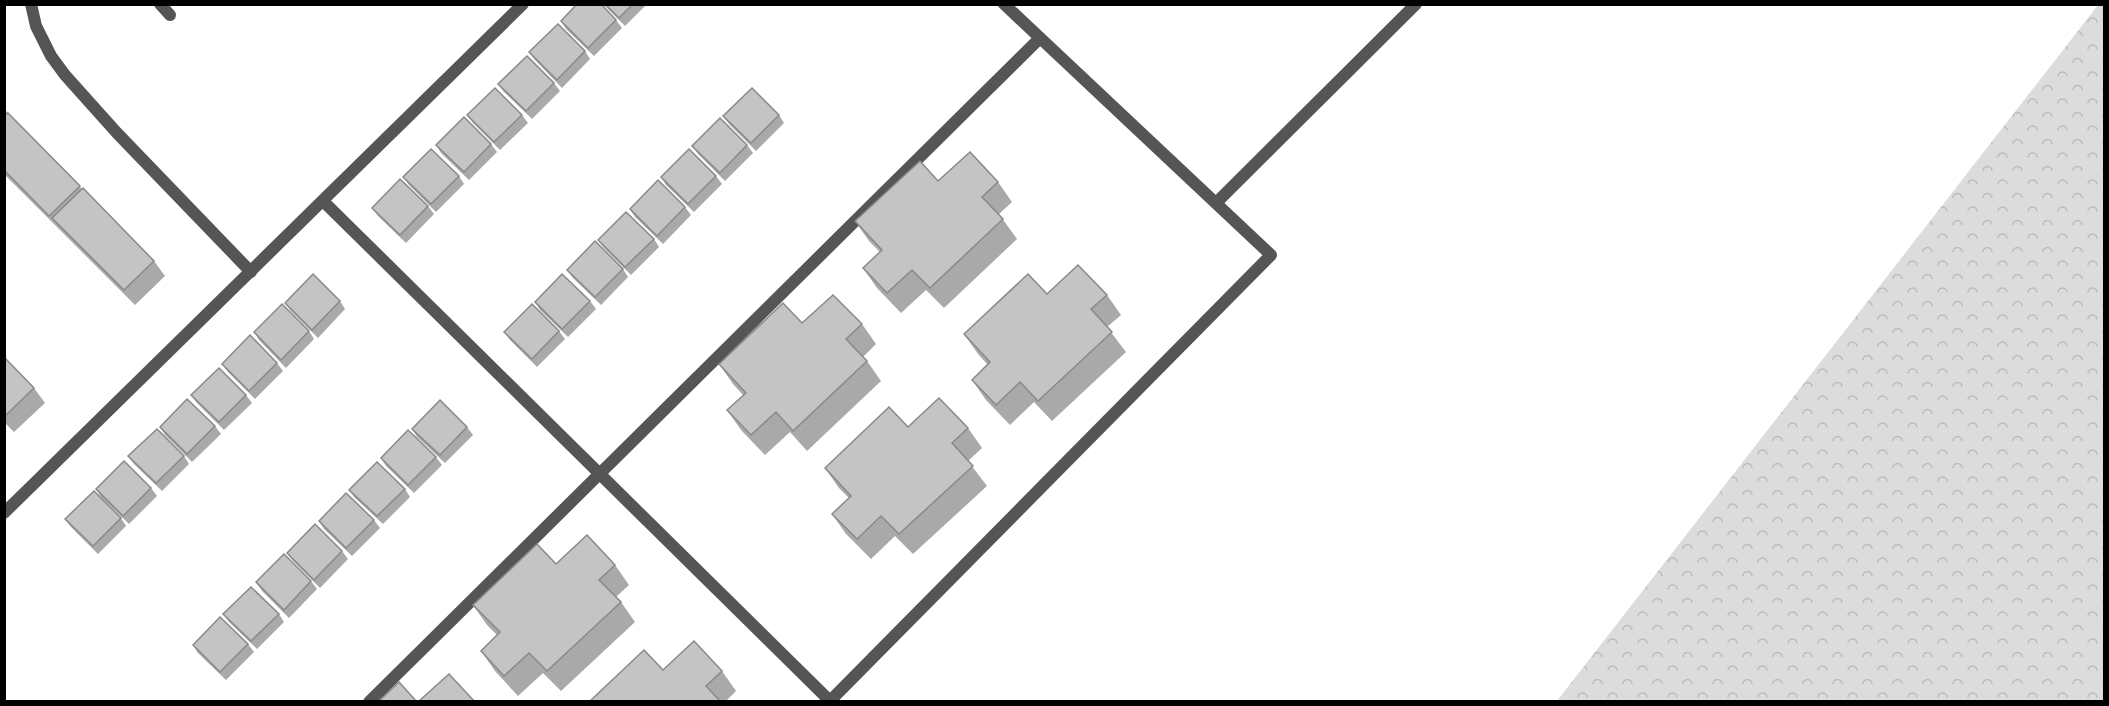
<svg xmlns="http://www.w3.org/2000/svg" width="2109" height="706" viewBox="0 0 2109 706" font-family="'Space Grotesk',sans-serif">
<defs>
<pattern id="forest-crowns" width="20" height="18" patternUnits="userSpaceOnUse" patternTransform="scale(1.5)"><rect width="20" height="18" fill="#dcdcdc"/><path d="M2 6a3 3 0 1 1 6 0M12 15a3 3 0 1 1 6 0" fill="none" stroke="#bbb"/></pattern>
</defs>
<rect width="100%" height="100%" fill="#fff"/>
<path fill="url(#forest-crowns)" d="M2098 5H2104V701H1557Z"/>
<g fill="none" stroke-linecap="round" stroke-linejoin="round">
<g stroke="#555" stroke-width="12">
<path d="M31 4 36 26 51 56 65 75 117 133 251 272"/>
<path d="M160 4 170 15"/>
<path d="M323 201 830 701"/>
<path d="M1216 203 1416 4"/>
<path d="M4 513 523 4"/>
<path d="M369 702 1040 38"/>
<path d="M829 702 1271 255 1004 4"/>
</g>
</g>
<g fill="#a9a9a9">
<path d="M603 4H647L625 26Z"/>
<path d="M616 20 622 28 594 56 566 29 561 21Z"/>
<path d="M585 51 590 59 562 88 535 60 529 52Z"/>
<path d="M554 83 560 91 532 119 504 92 498 84Z"/>
<path d="M4 108 10 116 82 189 154 261 165 276 135 305 4 174Z"/>
<path d="M467 115H522L528 123 500 150 473 123Z"/>
<path d="M779 115 784 123 756 151 729 124 723 116Z"/>
<path d="M491 144 497 152 469 180 441 153 436 145Z"/>
<path d="M747 145 753 153 725 181 698 154 692 146Z"/>
<path d="M459 176 464 184 436 212 409 185 403 177Z"/>
<path d="M716 176 722 184 694 212 666 185 661 177Z"/>
<path d="M938 181 998 182 1012 202 999 214 1017 239 944 308 926 290 901 313 877 288 863 268 880 252 869 241 855 221Z"/>
<path d="M428 206 434 214 406 243 378 216 372 208Z"/>
<path d="M685 207 691 215 663 244 635 217 630 209Z"/>
<path d="M654 239 659 247 631 275 604 248 598 240Z"/>
<path d="M623 269 628 277 601 305 573 278 567 270Z"/>
<path d="M1047 294 1107 295 1121 315 1107 327 1126 352 1052 421 1034 402 1010 425 986 400 972 380 988 365 978 354 964 334Z"/>
<path d="M340 301 345 309 318 338 291 311 285 303Z"/>
<path d="M590 301 596 309 568 337 540 310 535 302Z"/>
<path d="M802 323 862 324 876 344 863 357 867 361 881 381 807 451 790 432 765 455 741 430 727 410 743 395 733 384 719 364Z"/>
<path d="M309 331 314 339 286 368 259 340 254 332Z"/>
<path d="M559 331 565 339 537 367 510 340 504 332Z"/>
<path d="M4 357 34 388 45 403 14 432 4 422Z"/>
<path d="M277 363 283 371 255 399 228 372 222 364Z"/>
<path d="M191 395H246L252 403 224 430 197 403Z"/>
<path d="M215 426 221 434 192 462 165 435 160 427Z"/>
<path d="M467 427 473 435 445 463 417 437 412 429Z"/>
<path d="M908 427 968 428 982 448 968 461 987 486 913 554 895 536 871 559 846 534 832 514 849 498 839 488 825 468Z"/>
<path d="M128 456H184L189 464 162 491 134 464Z"/>
<path d="M436 457 442 465 414 493 386 466 381 458Z"/>
<path d="M151 488 157 496 129 524 101 497 96 489Z"/>
<path d="M405 489 410 497 383 524 355 498 349 490Z"/>
<path d="M121 518 126 526 98 554 71 527 65 519Z"/>
<path d="M374 520 380 528 352 556 324 529 319 521Z"/>
<path d="M342 551 348 559 320 588 293 561 287 553Z"/>
<path d="M556 564 615 565 629 585 616 597 621 602 635 622 561 691 543 673 518 696 495 671 481 651 497 635 487 625 473 605Z"/>
<path d="M311 581 317 589 289 618 262 591 256 582Z"/>
<path d="M223 614H279L284 622 257 649 229 622Z"/>
<path d="M248 644 254 652 226 680 198 653 193 645Z"/>
<path d="M663 670 722 671 736 691 725 702H589Z"/>
</g>
<g fill="#c4c4c4" stroke="#898989" stroke-width="1.5">
<path d="M577 4H601L616 20 588 48 561 21Z"/>
<path d="M605 4H633L619 18Z"/>
<path d="M558 24 585 51 557 80 529 52Z"/>
<path d="M527 56 554 83 526 111 498 84Z"/>
<path d="M495 88 522 115 494 142 467 115Z"/>
<path d="M752 88 779 115 751 143 723 116Z"/>
<path d="M8 113 80 186 49 216 4 170V116Z"/>
<path d="M464 117 491 144 464 172 436 145Z"/>
<path d="M720 118 747 145 720 173 692 146Z"/>
<path d="M431 149 459 176 431 204 403 177Z"/>
<path d="M689 149 716 176 688 204 661 177Z"/>
<path d="M970 152 998 182 982 197 1003 219 930 288 912 270 887 293 863 268 882 250 855 221 920 161 938 181Z"/>
<path d="M400 179 428 206 400 235 372 208Z"/>
<path d="M658 180 685 207 657 236 630 209Z"/>
<path d="M83 188 154 261 124 290 52 218Z"/>
<path d="M626 212 654 239 625 267 598 240Z"/>
<path d="M595 241 623 269 595 297 567 270Z"/>
<path d="M1078 265 1107 295 1091 309 1112 332 1038 401 1020 382 996 405 972 380 990 362 964 334 1028 274 1047 294Z"/>
<path d="M313 274 340 301 312 330 285 303Z"/>
<path d="M562 274 590 301 562 329 535 302Z"/>
<path d="M833 295 862 324 846 339 867 361 793 431 776 412 751 435 727 410 746 393 719 364 783 303 802 323Z"/>
<path d="M282 304 309 331 281 360 254 332Z"/>
<path d="M532 304 559 331 532 359 504 332Z"/>
<path d="M250 335 277 363 249 391 222 364Z"/>
<path d="M4 357 34 388 4 417Z"/>
<path d="M219 368 246 395 219 422 191 395Z"/>
<path d="M939 398 968 428 952 443 973 466 899 534 881 516 857 539 832 514 851 496 825 468 889 407 908 427Z"/>
<path d="M187 399 215 426 187 454 160 427Z"/>
<path d="M440 400 467 427 440 455 412 429Z"/>
<path d="M157 429 184 456 156 483 128 456Z"/>
<path d="M408 430 436 457 408 485 381 458Z"/>
<path d="M124 461 151 488 123 516 96 489Z"/>
<path d="M377 462 405 489 377 516 349 490Z"/>
<path d="M94 491 121 518 93 546 65 519Z"/>
<path d="M346 493 374 520 346 548 319 521Z"/>
<path d="M315 524 342 551 314 580 287 553Z"/>
<path d="M587 535 615 565 599 580 621 602 547 671 529 653 504 676 481 651 500 632 473 605 537 544 556 564Z"/>
<path d="M284 554 311 581 284 610 256 582Z"/>
<path d="M251 587 279 614 251 641 223 614Z"/>
<path d="M220 617 248 644 220 672 193 645Z"/>
<path d="M694 641 722 671 706 686 721 702H589L644 650 663 670Z"/>
<path d="M449 674 475 702H418Z"/>
<path d="M399 682 417 702H378Z"/>
</g>
<rect width="2109" height="706" fill="none" stroke="#000000" stroke-width="12"/>
</svg>
